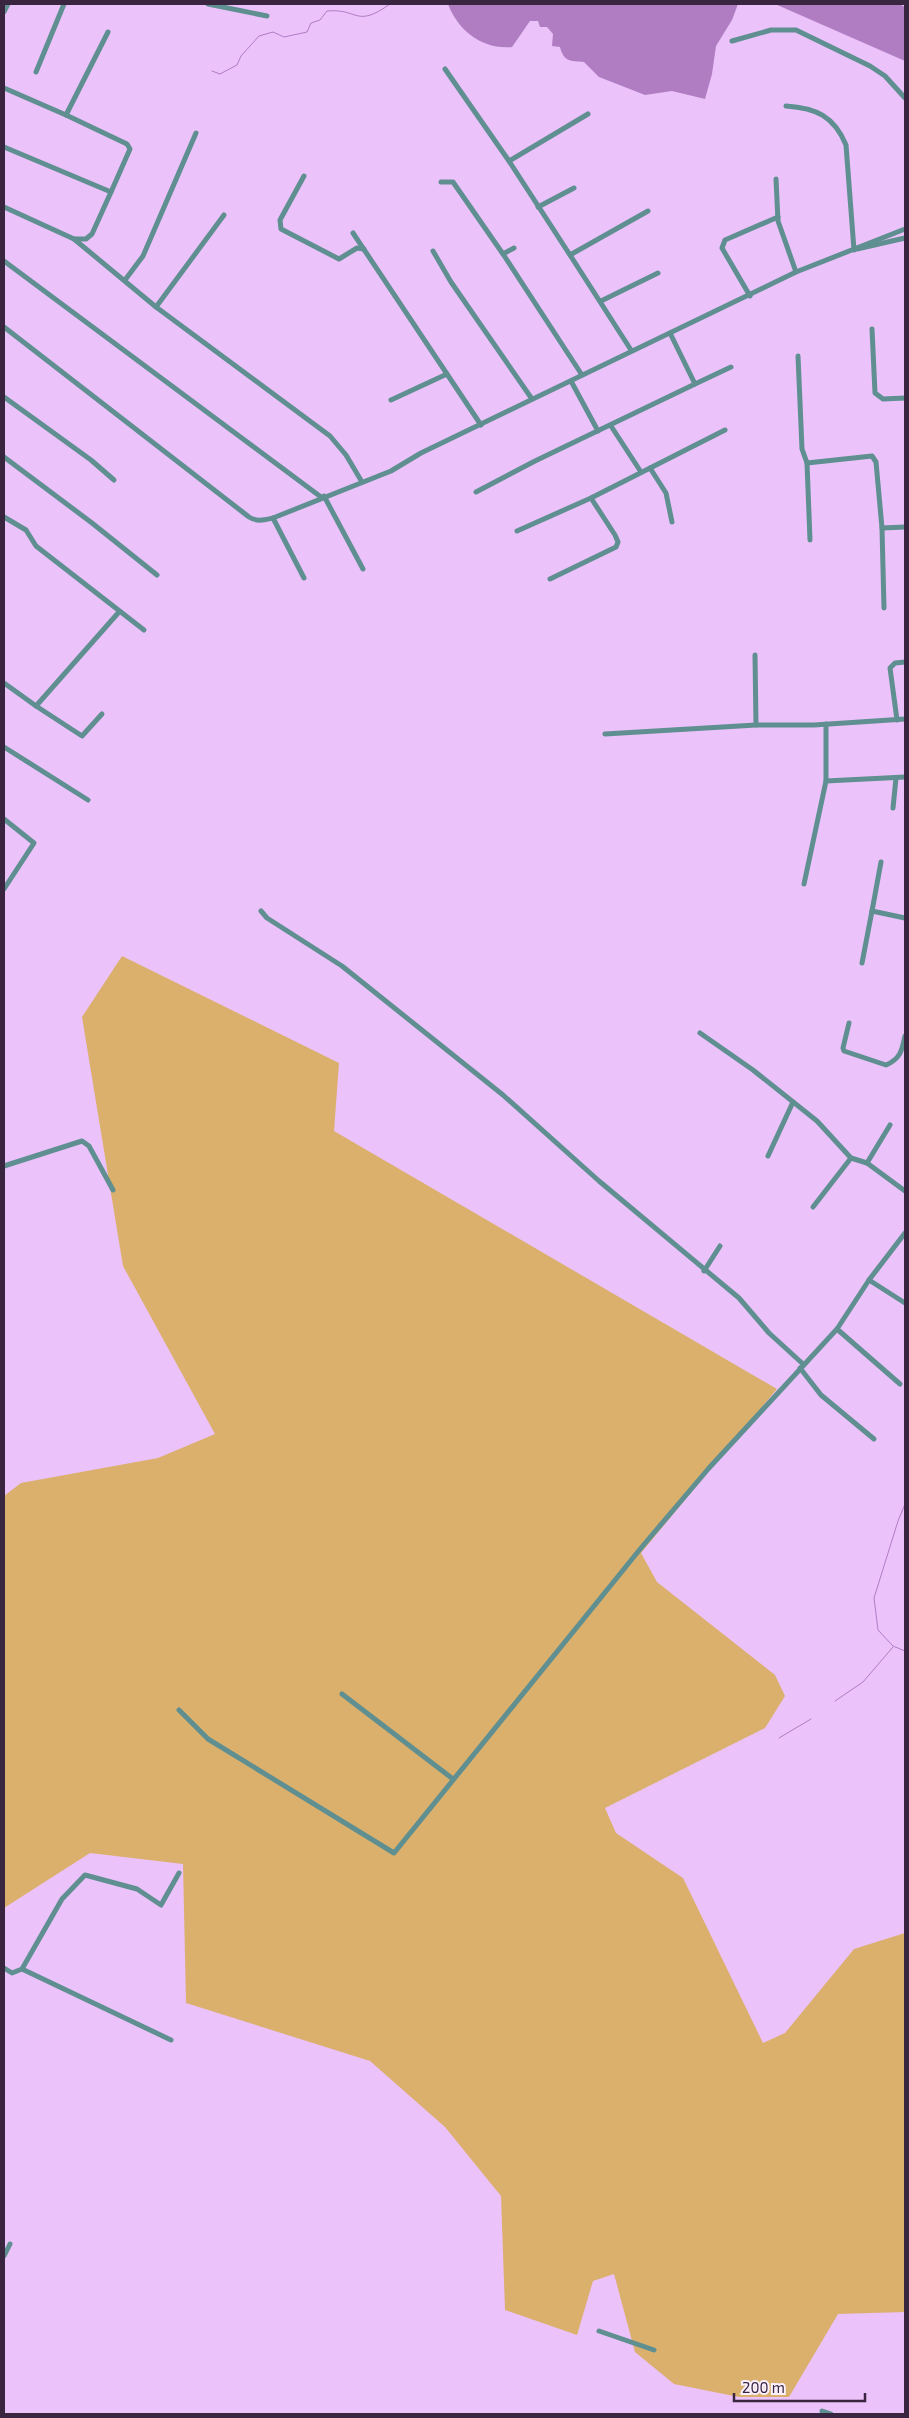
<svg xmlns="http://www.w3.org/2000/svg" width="909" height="2418" viewBox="0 0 909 2418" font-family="'Exo 2',sans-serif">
<rect width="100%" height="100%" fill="#ebc2fa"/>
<path fill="#dbb06d" d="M122 956 339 1063 334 1131 777 1389 641 1553 657 1582 775 1675 785 1696 765 1728 605 1808 616 1833 683 1878 763 2043 785 2033 854 1949 905 1933V2312L838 2314 789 2397H739L674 2384 635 2352 614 2274 593 2281 577 2335 505 2310 501 2196 445 2127 370 2061 186 2003 183 1864 90 1853 4 1908V1496L21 1483 158 1458 215 1434 123 1266 82 1017Z"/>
<g fill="#b07dc3">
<path d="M448 4H738L732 20 716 46 712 74 705 99 672 91 645 95 599 77 584 62C570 61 564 62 560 47L552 46 553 34 547 27H540L538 21H530L512 47C483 50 458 31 448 4Z"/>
<path d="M775 4H899L905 7V61Z"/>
</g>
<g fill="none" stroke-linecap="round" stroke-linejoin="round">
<g stroke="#b07dc3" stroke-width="1">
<path d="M212 71 220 74 237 65 241 56 259 36 273 32 284 37 307 32 311 23 320 20 327 11C359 8 355 29 390 4"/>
<path d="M905 1504 898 1521 874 1598 878 1630 893 1646 905 1651"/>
<path d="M835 1701 863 1682 893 1647"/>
<path d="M779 1738 811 1719"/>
</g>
<g stroke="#5f8f90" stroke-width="5">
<path d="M208 4 267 16"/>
<path d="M4 12 8 4"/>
<path d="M732 41 771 30H796L870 66 885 76 905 98"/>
<path d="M445 69 509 161"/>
<path d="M36 72 64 4"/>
<path d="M4 88 66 115 127 144 130 149 111 192"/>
<path d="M786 106C816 108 834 116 846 145L854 250"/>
<path d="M66 115 108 32"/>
<path d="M4 147 111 192 92 234 86 239H74L4 207"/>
<path d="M304 176 280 220 281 229 339 259 357 248 364 249"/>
<path d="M776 179 778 221 796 272"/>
<path d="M441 182H453L503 254"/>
<path d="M538 207 574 188"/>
<path d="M353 233 481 425"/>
<path d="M74 239 156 307 330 436 346 455 362 482"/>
<path d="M514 248 503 254 582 375"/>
<path d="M857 249 905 238"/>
<path d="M433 251 451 282 532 399"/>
<path d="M570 255 509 161 588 114"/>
<path d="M4 261 321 497"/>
<path d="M125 280 143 256 196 133"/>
<path d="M750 296 722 248 725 240 778 217"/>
<path d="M601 301 658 273"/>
<path d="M156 307 224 215"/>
<path d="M4 327 249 517C257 522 264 520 273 518L391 471 421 453 796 272 905 229"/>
<path d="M872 329 875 393 883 399 905 398"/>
<path d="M631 350 570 255 648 211"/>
<path d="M798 356 802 449 807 463 872 456 876 462 882 528 884 608"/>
<path d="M571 381 598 431"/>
<path d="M695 384 731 367"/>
<path d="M4 397 91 460 114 480"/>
<path d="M391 400 447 374"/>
<path d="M611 426 641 472"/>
<path d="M4 457 92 523 157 575"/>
<path d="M807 463 810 540"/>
<path d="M650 468 666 493 672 522"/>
<path d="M476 492 535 461 695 384 670 333"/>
<path d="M324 496 363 569"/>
<path d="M4 517 26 530 36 546 144 630"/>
<path d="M273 518 304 578"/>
<path d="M882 528 905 527"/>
<path d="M517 531 591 498 725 430"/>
<path d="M550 579 616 547 618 542 615 535 591 498"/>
<path d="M755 655 756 725H814L905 719"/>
<path d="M4 683 36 706 119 612"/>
<path d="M36 706 82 736 102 714"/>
<path d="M897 720 890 668 895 663 905 662"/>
<path d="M605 734 756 725"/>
<path d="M4 747 88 800"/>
<path d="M826 781V724"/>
<path d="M893 808 896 778"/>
<path d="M4 819 34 843 4 889"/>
<path d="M881 862 872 911 905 918"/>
<path d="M804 884 826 781 905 777"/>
<path d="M261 911 267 918 342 966 503 1095 599 1181 739 1298 769 1333 803 1364"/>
<path d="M862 963 872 911"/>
<path d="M849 1023 843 1048 844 1051 886 1065C900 1059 902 1051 905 1036"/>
<path d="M700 1033 753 1070 817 1121 851 1158 867 1163 905 1191"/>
<path d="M768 1156 793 1102"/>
<path d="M867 1163 890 1125"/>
<path d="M4 1166 82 1141 89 1146 113 1190"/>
<path d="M813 1207 851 1158"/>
<path d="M704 1271 720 1246"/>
<path d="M869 1280 905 1303"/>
<path d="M837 1329 900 1384"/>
<path d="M800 1368 821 1395 874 1439"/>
<path d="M342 1694 453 1779"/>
<path d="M179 1710 208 1739 394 1853 641 1548 709 1468 837 1329 869 1280 905 1233"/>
<path d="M4 1968 12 1973 22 1969 171 2040"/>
<path d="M22 1969 62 1899 85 1875 137 1889 161 1905 179 1873"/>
<path d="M4 2256 10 2244"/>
<path d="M599 2331 654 2350"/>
<path d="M822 2411 831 2414"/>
</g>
</g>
<rect width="909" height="2418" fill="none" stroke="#392540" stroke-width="10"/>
<path d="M734 2393v8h131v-8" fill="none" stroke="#392540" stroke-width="2.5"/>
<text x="742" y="2393" font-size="15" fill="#392540" stroke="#faf0fe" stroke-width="4" paint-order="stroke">200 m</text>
</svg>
